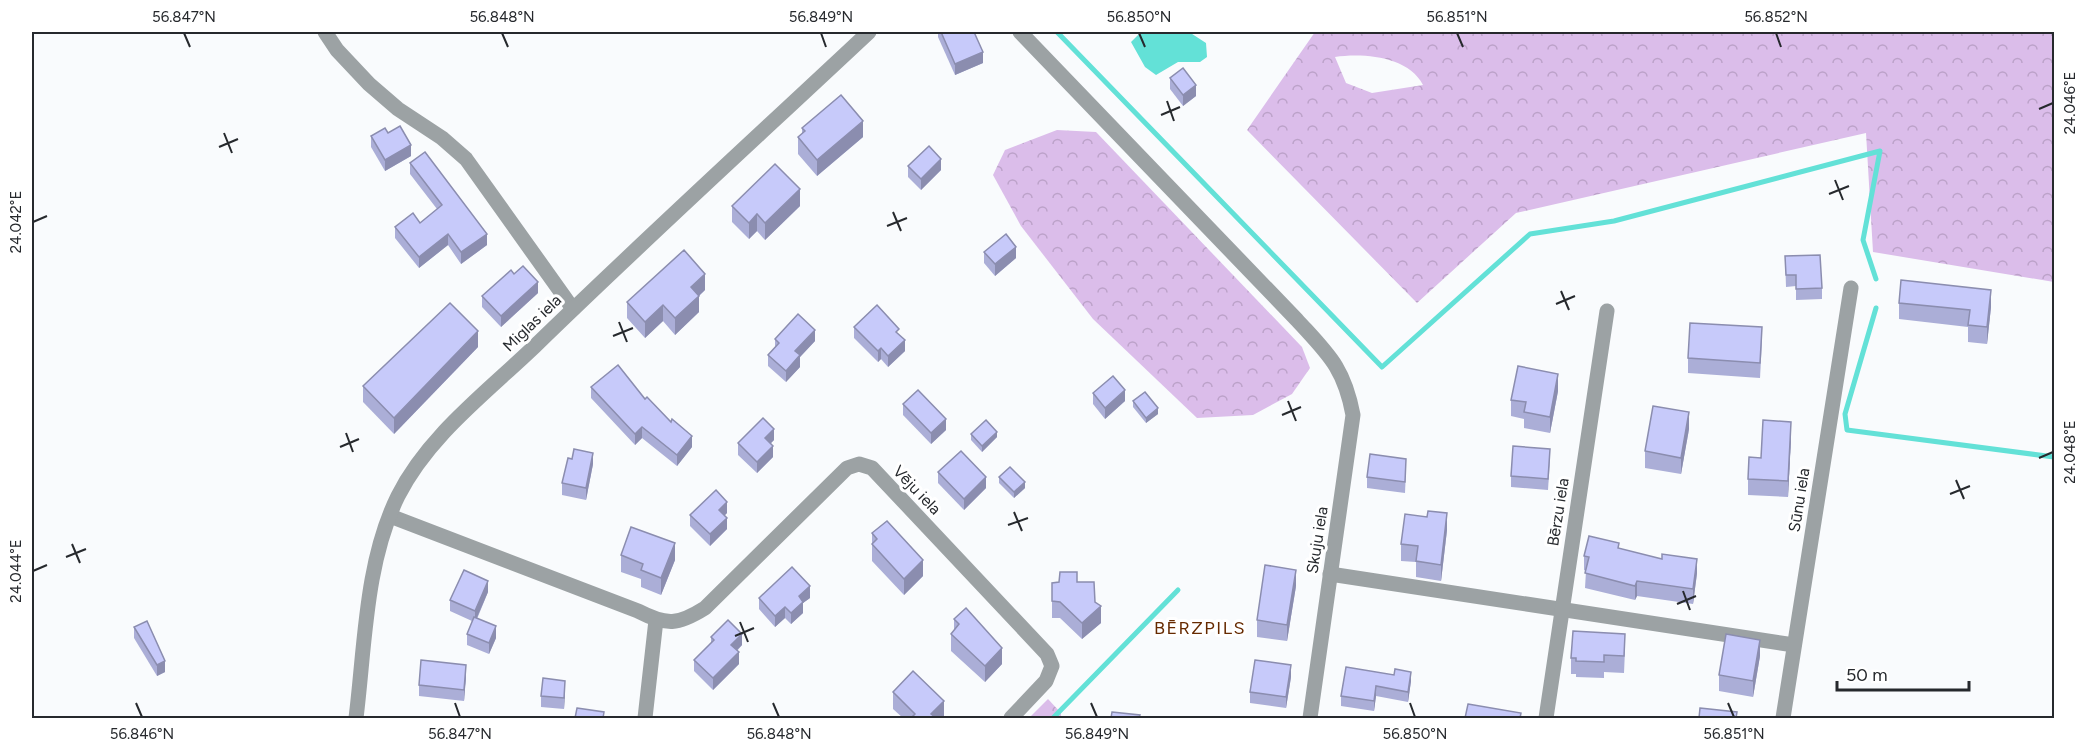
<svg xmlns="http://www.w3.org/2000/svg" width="2086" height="750" viewBox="0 0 2086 750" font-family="Figtree,sans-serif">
<defs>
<pattern id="forest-crowns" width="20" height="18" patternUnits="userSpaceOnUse" patternTransform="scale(1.5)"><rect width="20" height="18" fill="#dbbdea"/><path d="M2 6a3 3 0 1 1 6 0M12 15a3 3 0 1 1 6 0" fill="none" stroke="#bca2c9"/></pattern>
</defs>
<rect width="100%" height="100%" fill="#f9fbfd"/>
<g fill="url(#forest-crowns)" fill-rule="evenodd">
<path d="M1315 32H2054V282L1873 252 1866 133 1516 213 1417 303 1247 130ZM1335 57C1363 53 1408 56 1423 85L1372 93 1346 83Z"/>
<path d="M1057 130 1096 132 1302 347 1310 368 1292 394 1253 415 1197 418 1093 319 1021 226 993 175 1005 150Z"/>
<path d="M1048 699 1061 713V718H1029Z"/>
</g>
<path fill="#63e1d7" d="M1141 32H1189L1206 43 1207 57 1200 62H1178L1156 75 1145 67 1131 42Z"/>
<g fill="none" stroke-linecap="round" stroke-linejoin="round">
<g stroke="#63e1d7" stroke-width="5">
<path d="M1057 32 1382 367 1530 234 1614 221 1880 151 1863 240 1876 279"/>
<path d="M1876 308 1845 414 1847 430 2054 457"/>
<path d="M1053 718 1178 590"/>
</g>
<g stroke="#9ca2a4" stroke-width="15">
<path d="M325 32 337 50 369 84 398 109 442 138 466 159 573 309"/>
<path d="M1020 32 1297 320C1328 354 1344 367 1353 415L1310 718"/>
<path d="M390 516 638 611C667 626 678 625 705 608L847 468 859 464 872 468 1047 654 1052 666 1046 681 1011 718"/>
<path d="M1330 574 1794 645"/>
<path d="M356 718C365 646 365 563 398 496 428 436 487 392 535 346 645 239 758 136 869 32"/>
<path d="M645 718 656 620"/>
<path d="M1546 718 1607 311"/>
<path d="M1783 718 1851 288"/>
</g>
</g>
<g fill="#abaed7">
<path d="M938 32H974L983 63 955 75 938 37Z"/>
<path d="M1170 78 1196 96 1183 106 1170 89Z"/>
<path d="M802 128 863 137 817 176 798 154V137L802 134Z"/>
<path d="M388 133 411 156 385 171 371 147V136Z"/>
<path d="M410 163 487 245 461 264 448 245 419 268 395 238V227L420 223 437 209 410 174Z"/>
<path d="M908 166 941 170 921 190 908 177Z"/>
<path d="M732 206H800L765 240 757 231 749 239 732 222Z"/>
<path d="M984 252 1016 258 995 276 984 263Z"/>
<path d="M1785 256 1822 288V299L1796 300V286L1786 287Z"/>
<path d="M514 274 538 293 501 327 482 307V296Z"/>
<path d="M705 290 699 296V312L675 335 663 321 645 338 627 318V302Z"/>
<path d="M1899 303 1991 307 1987 344 1968 342V327L1899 319Z"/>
<path d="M854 327 899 335 905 351 888 367 881 359 878 362 854 338Z"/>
<path d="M775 339 815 341 800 357V367L786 382 768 366V355L775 348Z"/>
<path d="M1762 341 1760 378 1688 373V358Z"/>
<path d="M478 347 394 434 363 402V386Z"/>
<path d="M591 387 645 399 671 422 692 447 677 466 642 438 635 445 591 398Z"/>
<path d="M1558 391 1550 433 1524 428V419L1511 416V400Z"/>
<path d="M1093 393 1125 401 1105 419 1093 404Z"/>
<path d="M1133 401 1158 414 1146 423 1133 407Z"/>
<path d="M903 404 946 430 931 444 903 415Z"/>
<path d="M1689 429 1681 474 1645 468V451Z"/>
<path d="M971 434 997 437 982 452 971 440Z"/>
<path d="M1791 438 1788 497 1748 495V479L1761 458Z"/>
<path d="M774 440 771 443 773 457 757 473 738 455V443Z"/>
<path d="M1550 460 1548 490 1511 487V476Z"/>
<path d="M593 464 586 500 562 495V483Z"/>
<path d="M1406 470 1405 493 1367 488V477Z"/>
<path d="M938 472 986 488 964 510 938 483Z"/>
<path d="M999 477 1025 488 1014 498 999 483Z"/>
<path d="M727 513 725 515 727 529 710 546 690 526V515Z"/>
<path d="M1427 517 1447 530 1441 581 1416 577V562L1401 561V544Z"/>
<path d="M872 533 923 576 904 595 872 561Z"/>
<path d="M1619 548 1697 573 1693 604 1637 596 1635 600 1585 588 1586 571 1584 570V556Z"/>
<path d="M621 555 675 560 661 595 641 587V579L621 572Z"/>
<path d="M1052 583 1095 602 1101 623 1082 639 1060 618H1052Z"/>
<path d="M1296 586 1287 641 1257 637V620Z"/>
<path d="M488 592 477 619 496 638 489 654 467 645V634L472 621 450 611V600Z"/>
<path d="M759 598H810L803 603V613L791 624 785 618 775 627 759 609Z"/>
<path d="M954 619 1002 664 985 682 951 651V634L954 631Z"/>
<path d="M134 627 165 672 157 676 134 638Z"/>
<path d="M711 637 742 645 737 651 739 664 713 690 694 671V660L711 643Z"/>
<path d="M1625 650 1624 673 1604 672V678L1576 677V674H1571V658Z"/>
<path d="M1760 656 1753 697 1719 691V675Z"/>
<path d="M1346 667 1411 681 1408 702 1376 696 1374 711 1341 706V696Z"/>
<path d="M466 676 464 701 419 696V685Z"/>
<path d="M1291 677 1286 708 1250 703V692Z"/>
<path d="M565 692 564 709 541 707V696Z"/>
<path d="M893 692 944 718H903L893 709Z"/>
</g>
<g fill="#8b8daf">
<path d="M983 52V63L955 75V64Z"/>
<path d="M1196 85V96L1183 106V95Z"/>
<path d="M863 121V137L817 176V160Z"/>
<path d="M411 145V156L385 171V160Z"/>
<path d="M941 159V170L921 190V179Z"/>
<path d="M800 189V206L765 240V223Z"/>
<path d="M757 214V231L749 239V223Z"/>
<path d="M448 234V245L419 268V257Z"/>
<path d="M487 234V245L461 264V252Z"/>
<path d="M1016 247V258L995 276V264Z"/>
<path d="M705 274V290L691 303V287Z"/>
<path d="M538 282V293L501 327V316Z"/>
<path d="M1991 290V307L1987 344V327Z"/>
<path d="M699 296V312L675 335V318Z"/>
<path d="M663 305V321L645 338V322Z"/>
<path d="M815 330V341L800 357V367L786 382V371L795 351Z"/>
<path d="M478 331V347L394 434V418Z"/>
<path d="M905 340V351L888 367V356Z"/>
<path d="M881 348V359L878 362V351Z"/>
<path d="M1558 374V391L1550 433V417Z"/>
<path d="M1125 390V401L1105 419V408Z"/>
<path d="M1158 408V414L1146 423V418Z"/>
<path d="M1689 412V429L1681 474V458Z"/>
<path d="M946 419V430L931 444V433Z"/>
<path d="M1791 422V438L1788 497V481Z"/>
<path d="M642 427V438L635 445V434Z"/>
<path d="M774 429V440L765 449V438Z"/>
<path d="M997 432V437L982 452V446Z"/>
<path d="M692 436V447L677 466V455Z"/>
<path d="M773 446V457L757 473V462Z"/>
<path d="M593 453V464L586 500V488Z"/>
<path d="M986 477V488L964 510V499Z"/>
<path d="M1025 482V488L1014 498V492Z"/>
<path d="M727 502V513L719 521V510Z"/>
<path d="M1447 513V530L1441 581V565Z"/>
<path d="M727 518V529L710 546V534Z"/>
<path d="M675 543V560L661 595V578Z"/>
<path d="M1697 559V573L1693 604V589Z"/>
<path d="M923 560V576L904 595V579Z"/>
<path d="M1296 570V586L1287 641V625Z"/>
<path d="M488 581V592L475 622V611Z"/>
<path d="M1637 581V596L1635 600V586Z"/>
<path d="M810 586V598L803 603V613L791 624V613L799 596Z"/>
<path d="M1101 606V623L1082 639V623Z"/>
<path d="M785 607V618L775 627V616Z"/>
<path d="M496 626V638L489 654V643Z"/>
<path d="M742 634V645L731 656V645Z"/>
<path d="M1760 640V656L1753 697V681Z"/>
<path d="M1002 648V664L985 682V666Z"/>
<path d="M739 652V664L713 690V678Z"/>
<path d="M165 661V672L157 676V665Z"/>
<path d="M466 665V676L464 701V690Z"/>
<path d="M1291 665V677L1286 708V697Z"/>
<path d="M1411 672V681L1408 702V692Z"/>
<path d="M565 681V692L564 709V698Z"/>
<path d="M1376 686V696L1374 711V701Z"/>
<path d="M944 701V718H931V714Z"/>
</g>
<g fill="#c7cafa" stroke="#8b8daf" stroke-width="1.5">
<path d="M941 32H974L983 52 955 64Z"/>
<path d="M1183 68 1196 85 1183 95 1170 78Z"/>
<path d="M841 95 863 121 817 160 798 137 805 131 802 128Z"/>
<path d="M400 126 411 145 385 160 371 136 385 128 388 133Z"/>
<path d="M929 146 941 159 921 179 908 166Z"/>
<path d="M425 152 487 234 461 252 448 234 419 257 395 227 413 213 420 223 442 205 410 163Z"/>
<path d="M775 164 800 189 765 223 757 214 749 223 732 206Z"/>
<path d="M1006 234 1016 247 995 264 984 252Z"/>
<path d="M684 250 705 274 691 287 699 296 675 318 663 305 645 322 627 302Z"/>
<path d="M1820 255 1822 288 1796 289V275H1786L1785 256Z"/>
<path d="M523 266 538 282 501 316 482 296 511 270 514 274Z"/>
<path d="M1901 280 1991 290 1987 327 1968 325 1970 310 1899 303Z"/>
<path d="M450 303 478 331 394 418 363 386Z"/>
<path d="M877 305 899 329 896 332 905 340 888 356 881 348 878 351 854 327Z"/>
<path d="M798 314 815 330 795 351 800 355 786 371 768 355 779 343 775 339Z"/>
<path d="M1690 323 1762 327 1760 363 1688 358Z"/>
<path d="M618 365 645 399 647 397 671 422 672 419 692 436 677 455 642 427 635 434 591 387Z"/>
<path d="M1518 366 1558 374 1550 417 1524 412 1526 402 1511 400Z"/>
<path d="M1113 376 1125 390 1105 408 1093 393Z"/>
<path d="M918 390 946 419 931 433 903 404Z"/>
<path d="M1145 392 1158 408 1146 418 1133 401Z"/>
<path d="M1653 406 1689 412 1681 458 1645 451Z"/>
<path d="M763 418 774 429 765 438 773 446 757 462 738 443Z"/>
<path d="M986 420 997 432 982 446 971 434Z"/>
<path d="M1763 420 1791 422 1788 481 1748 479 1749 457 1761 458Z"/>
<path d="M1513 446 1550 449 1548 479 1511 476Z"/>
<path d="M574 449 593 453 586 488 562 483 568 458 572 459Z"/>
<path d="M961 451 986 477 964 499 938 472Z"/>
<path d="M1370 454 1406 459 1405 482 1367 477Z"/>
<path d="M1010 467 1025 482 1014 492 999 477Z"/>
<path d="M716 490 727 502 719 510 727 518 710 534 690 515Z"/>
<path d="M1428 511 1447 513 1441 565 1416 561 1418 546 1401 544 1405 514 1427 517Z"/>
<path d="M887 521 923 560 904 579 872 544 877 539 872 533Z"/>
<path d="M631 527 675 543 661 578 641 570 643 564 621 555Z"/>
<path d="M1589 536 1619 543 1618 548 1662 559V554L1697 559 1693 589 1637 581 1635 586 1585 573 1589 557 1584 556Z"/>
<path d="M1265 565 1296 570 1287 625 1257 620Z"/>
<path d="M792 567 810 586 799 596 803 602 791 613 785 607 775 616 759 598Z"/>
<path d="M464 570 488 581 475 611 450 600Z"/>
<path d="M1060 572H1077V582H1094L1095 602 1101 606 1082 623 1060 602 1052 601V583L1059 582Z"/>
<path d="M966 608 1002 648 985 666 951 634 959 624 954 619Z"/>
<path d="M474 617 496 626 489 643 467 634Z"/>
<path d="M728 620 742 634 731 645 739 652 713 678 694 660 714 640 711 637Z"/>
<path d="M147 621 165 661 157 665 134 627Z"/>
<path d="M1573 631 1625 634 1624 656 1604 655V662L1576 661V658H1571Z"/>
<path d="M1726 634 1760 640 1753 681 1719 675Z"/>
<path d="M421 660 466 665 464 690 419 685Z"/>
<path d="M1255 660 1291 665 1286 697 1250 692Z"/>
<path d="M1346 667 1394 675 1395 669 1411 672 1408 692 1376 686 1374 701 1341 696Z"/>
<path d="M913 671 944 701 931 714 936 718H911L915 714 893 692Z"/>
<path d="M543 678 565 681 564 698 541 696Z"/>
<path d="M1468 704 1521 713 1520 718H1465Z"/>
<path d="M577 708 604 712 603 718H575Z"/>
<path d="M1700 708 1737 712 1736 718H1699Z"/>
<path d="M1112 712 1140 715 1139 718H1111Z"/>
</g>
<path fill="none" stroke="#26292d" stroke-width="2" d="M184 33 190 47M502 33 508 47M821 33 826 47M1139 33 1145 47M1457 33 1463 47M1776 33 1781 47M1167 101 1174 121M2039 109 2053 103M1161 115 1180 107M224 133 232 153M219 147 238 139M1835 180 1843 200M1829 194 1849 186M893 212 901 231M33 222 47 216M887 226 907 218M1561 291 1569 310M1556 304 1575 296M619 322 627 342M613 336 633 328M1288 401 1296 421M1282 415 1301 407M346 433 353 452M340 447 359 439M2039 458 2053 452M1956 480 1964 499M1950 494 1970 486M1014 512 1022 531M1008 525 1028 518M72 544 80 563M66 557 86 549M33 571 47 565M1683 591 1690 610M1677 604 1696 596M740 622 748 642M735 636 754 628M136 703 142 717M455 703 460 717M773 703 779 717M1091 703 1097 717M1410 703 1415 717M1728 703 1734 717"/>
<g text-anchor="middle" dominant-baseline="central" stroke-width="6" stroke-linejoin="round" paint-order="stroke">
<g font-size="16" fill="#26292d" stroke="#fff">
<text transform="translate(532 323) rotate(-44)">Miglas iela</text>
<text transform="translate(917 490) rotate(46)">Vēju iela</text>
<text transform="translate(1799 500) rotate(-81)">Sūnu iela</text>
<text transform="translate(1558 512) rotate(-81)">Bērzu iela</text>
<text transform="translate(1317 540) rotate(-81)">Skuju iela</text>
</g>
<g font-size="18" letter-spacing="1.5" fill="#662a00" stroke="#fff">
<text x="1200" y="628">BĒRZPILS</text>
</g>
</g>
<rect width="2086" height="750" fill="none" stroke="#ffffff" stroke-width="66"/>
<path d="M1837 681v9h132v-9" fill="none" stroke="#26292d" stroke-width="3"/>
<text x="1846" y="681" font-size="18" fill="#26292d" stroke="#ffffff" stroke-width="4.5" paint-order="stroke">50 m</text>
<rect x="33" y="33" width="2020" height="684" fill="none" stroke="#26292d" stroke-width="2"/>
<g font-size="15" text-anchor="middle" fill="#26292d">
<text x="184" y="22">56.847°N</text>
<text x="502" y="22">56.848°N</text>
<text x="821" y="22">56.849°N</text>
<text x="1139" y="22">56.850°N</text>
<text x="1457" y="22">56.851°N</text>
<text x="1776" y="22">56.852°N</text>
<text transform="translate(2070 103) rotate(-90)" y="5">24.046°E</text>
<text transform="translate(16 222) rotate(-90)" y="5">24.042°E</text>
<text transform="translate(2070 452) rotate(-90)" y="5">24.048°E</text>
<text transform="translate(16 571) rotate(-90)" y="5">24.044°E</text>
<text x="142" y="739">56.846°N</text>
<text x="460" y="739">56.847°N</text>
<text x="779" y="739">56.848°N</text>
<text x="1097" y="739">56.849°N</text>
<text x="1415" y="739">56.850°N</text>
<text x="1734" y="739">56.851°N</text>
</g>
</svg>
